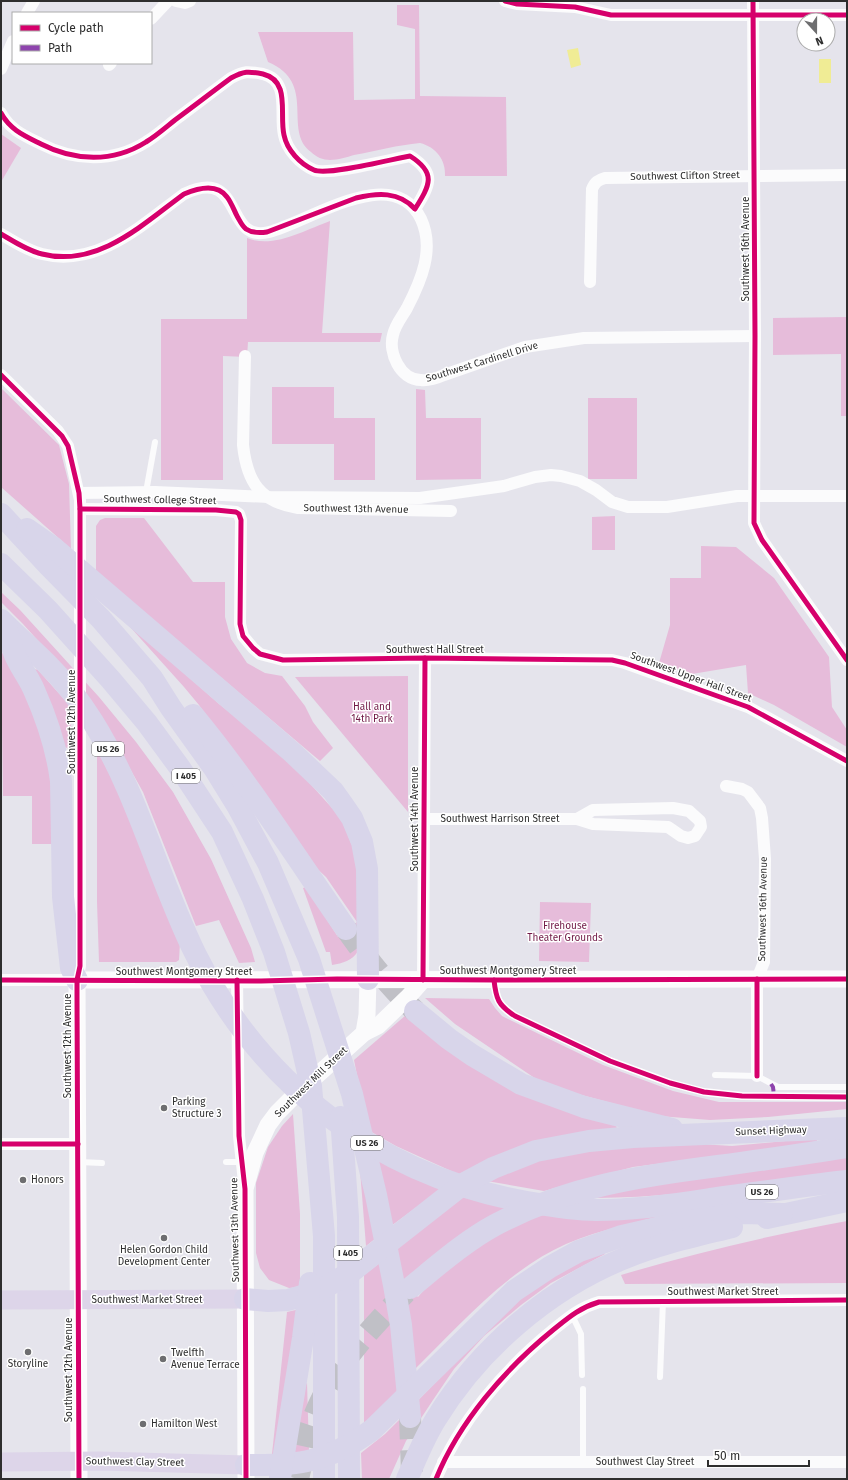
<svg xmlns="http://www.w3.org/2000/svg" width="848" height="1480" viewBox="0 0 848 1480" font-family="'Fira Sans',sans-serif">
<rect width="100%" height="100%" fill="#e5e4ec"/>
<g fill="#e6bcda">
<path d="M397 5H419L420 96 506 97 507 176H445C446 160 436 147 420 143 398 145 376 151 354 155 347 157 338 160 330 160 323 160 316 157 311 152 282 130 318 83 268 62L258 32H353L354 100 415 99V29L397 25Z"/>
<path d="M1 134 21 148 1 182Z"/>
<path d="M330 221 322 333H382L380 342H248L247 357 223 356V480H161V319H247V238C273 249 305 230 330 221Z"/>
<path d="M847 317V416H841V354L773 355V318Z"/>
<path d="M272 387H334V418H375V480H334V444H272Z"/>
<path d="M1 388 59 445 69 484 71 549 1 487Z"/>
<path d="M416 389 425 390 426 418H481V479L416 480Z"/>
<rect x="588" y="398" width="49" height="81"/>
<path d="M615 516V550H592V517Z"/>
<path d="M105 518H144L193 582H225V617L231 639 247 663 265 673 282 676 305 706 313 722 333 748 320 761 96 572V526L100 520Z"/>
<path d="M701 546 736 547 774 578 829 657 832 707 847 730V747L774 705 748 693 746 665 692 674 659 663 670 625V578H701Z"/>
<path d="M1 592 20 610 99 697 136 742 173 792 211 859 251 948 255 962 239 963 219 920 196 926 143 792 99 713 70 676 23 624 1 602Z"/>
<path d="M123 619 219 704 270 744 305 778 341 818 357 858 358 951C352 961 343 963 332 965L330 952H326L303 888 306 887 338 937 357 922 326 877 312 864 199 705 184 687Z"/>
<path d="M1 651 9 663 34 709 51 774 56 844H32V796H3Z"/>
<path d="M35 669 38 670 71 707V750L65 747Z"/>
<path d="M408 676V812L295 677Z"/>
<path d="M97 750 117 788 180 943 179 960 176 962H99L97 902Z"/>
<path d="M540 902 591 903 589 962 539 961Z"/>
<path d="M425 998 489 999 495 1008 502 1016 603 1065 673 1091 719 1102H847V1109L768 1117 710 1120 659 1116 545 1085 455 1024Z"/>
<path d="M406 1015 616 1123 617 1131 460 1175 396 1146 368 1130 354 1060Z"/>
<path d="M293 1114 300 1214V1287L289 1288 269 1280 260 1268 256 1253V1183L268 1147 282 1126Z"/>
<path d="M817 1138V1143L633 1167 544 1191 487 1181 550 1153 668 1142 732 1146Z"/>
<path d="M847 1154V1171C761 1183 675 1199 588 1198L610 1189Z"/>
<path d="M359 1157 376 1238 366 1246Z"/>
<path d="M376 1158 441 1189 391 1226Z"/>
<path d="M463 1197 510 1208 403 1281 418 1297 444 1267 529 1212H677C640 1222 601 1229 566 1244 507 1270 459 1326 414 1370L395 1250Z"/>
<path d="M847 1221V1283L625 1284 621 1275C695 1253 771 1235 847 1221Z"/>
<path d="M603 1251 605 1254 551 1283 521 1305 484 1336 454 1369 433 1400 406 1441 389 1479H362L361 1453 385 1434 401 1418 514 1302 554 1274Z"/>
<path d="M381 1262 391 1321 398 1391 364 1424V1275Z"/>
<path d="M300 1309 277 1454H272L287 1312Z"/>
<path d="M307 1382 309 1451 293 1454 302 1397Z"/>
</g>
<g fill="#f0ec95">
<path d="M578 48 581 65 571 68 567 50Z"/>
<rect x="819" y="59" width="12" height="24"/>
</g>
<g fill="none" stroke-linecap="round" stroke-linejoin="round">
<g stroke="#c0c0c6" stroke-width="22" stroke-dasharray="22 11" stroke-linecap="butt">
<path d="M346 929C368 960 388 985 415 1011"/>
<path d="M410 1417 412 1472"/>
<path d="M298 1479C302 1463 304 1446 309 1431 326 1374 369 1330 409 1289"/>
</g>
<g stroke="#fbfbfc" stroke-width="6">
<path d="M146 492 155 442"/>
<path d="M715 1075 757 1076 778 1087H847"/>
<path d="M79 1162 102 1163"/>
<path d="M226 1162H242"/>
<path d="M572 1315 581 1334 582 1375"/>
<path d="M660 1377 663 1301"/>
<path d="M583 1462V1389"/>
</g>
<g stroke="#fbfbfc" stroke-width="12">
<path d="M176 1 185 3 190 1"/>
<path d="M505 1 517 4 575 7 611 15H847"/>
<path d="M753 1 755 336 754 523 762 540 847 660"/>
<path d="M27 13 34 1"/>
<path d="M151 19 168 1"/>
<path d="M109 65 111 63"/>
<path d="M1 69 13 41"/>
<path d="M1 113C10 130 25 136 41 144 74 161 113 163 146 142 156 136 165 128 175 120 194 106 212 92 231 78 244 71 248 71 263 74 291 81 279 114 284 135 287 150 300 164 314 170 327 176 393 159 410 156 437 173 430 185 415 209"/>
<path d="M1 234C13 241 28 251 42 254 98 268 143 224 184 194 245 165 223 244 269 232 311 221 393 162 421 219 435 249 421 281 407 308 402 317 395 325 393 335 388 352 400 380 421 380 429 381 437 378 444 375L525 347 584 338 755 336"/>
<path d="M590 282 592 189C595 182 598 180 605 178L847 175"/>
<path d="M245 356 243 445C247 482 260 502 298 508L451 511"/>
<path d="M1 375 58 431 68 446 80 500V571"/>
<path d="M79 493 155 492 269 497 420 498 504 486 535 477 551 475 561 476 580 481 596 490 612 502 628 507H667L737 496H847"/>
<path d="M80 509 216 510 236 512 239 514 241 520 240 624 243 636 253 648 260 654 283 660 425 658 612 660 625 663 748 707 847 761"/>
<path d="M726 786 742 789 748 792 760 808 762 818 765 859 764 962 757 979V1076"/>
<path d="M673 808 689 811 700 821 701 827 695 836 688 838 681 836 668 827 593 824 577 819 593 810Z"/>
<path d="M424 819H577"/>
<path d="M1 980H77L80 966V598"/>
<path d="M237 980 239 1136 244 1182"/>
<path d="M423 980 425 658"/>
<path d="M1 1144H78"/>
<path d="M443 1462H847"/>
<path d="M436 1479C459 1422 505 1369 553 1330 568 1318 579 1308 599 1302L847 1300"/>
</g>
<g stroke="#fbfbfc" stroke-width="17">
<path d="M364 1033 378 1026 409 996 423 980"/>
<path d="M79 1479 77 980 847 979"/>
<path d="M246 1479 245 1189 255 1153 268 1125 277 1113 293 1097 364 1033 367 1015 368 979"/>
</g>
<g stroke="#ddd5e9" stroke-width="19">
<path d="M1 1300 245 1299"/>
<path d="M1 1462 100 1461 246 1465"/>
</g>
<g stroke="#d8d5ea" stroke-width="22">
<path d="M1 514 48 565 101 619 152 678 171 708 214 768 238 807 268 863 309 959 352 1094 376 1195 394 1285 401 1325 410 1417"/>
<path d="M27 529 54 548 293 753 333 791 343 805 352 818 362 842 367 869 368 979"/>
<path d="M1 564 48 610 111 680 147 723 180 768 222 832 253 899 274 952 299 1033 311 1086 324 1236V1479"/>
<path d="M1 620C16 635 32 649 47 664 64 681 80 701 93 722 138 794 158 878 195 953 262 1087 380 1176 527 1202 550 1206 573 1210 596 1210 634 1210 673 1205 710 1199 756 1193 801 1186 847 1181"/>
<path d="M6 626C9 635 11 646 15 655 20 667 29 678 34 690 47 719 57 750 61 781L63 897 71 968 77 980"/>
<path d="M193 715C249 783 296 857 346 929"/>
<path d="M415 1011 449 1039 472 1055 521 1084 584 1107 672 1129"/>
<path d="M341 1117 348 1217 349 1479"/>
<path d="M767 1218 847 1201"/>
<path d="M410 1288C437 1266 464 1242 495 1225 566 1187 639 1176 718 1166 761 1160 804 1154 847 1147"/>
<path d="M245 1299 268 1301 288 1300 319 1291 351 1272 463 1184 493 1168 536 1151 589 1141 633 1137 847 1128"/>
<path d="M246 1465C299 1466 328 1462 372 1430L514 1291 550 1267 579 1251 622 1236 679 1223 740 1213 782 1214"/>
<path d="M280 1478 303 1338 310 1283"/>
<path d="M407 1479C416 1459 424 1438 436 1419 479 1349 548 1289 625 1258 659 1244 696 1236 732 1227"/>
</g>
<path stroke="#8e44ad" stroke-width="4" stroke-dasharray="8 4" stroke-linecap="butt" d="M771 1084 773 1087 774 1096"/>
<g stroke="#fff" stroke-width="8">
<g id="cycleway">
<path d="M505 1 517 4 575 7 611 15H847"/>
<path d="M753 1 755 336 754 523 762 540 847 660"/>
<path d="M1 113C10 130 25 136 41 144 74 161 113 163 146 142 156 136 165 128 175 120 194 106 212 92 231 78 244 71 248 71 263 74 291 81 279 114 284 135 287 150 300 164 314 170 327 176 393 159 410 156 437 173 430 185 415 209 399 191 377 193 356 198L267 232C260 233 252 233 246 229 242 226 240 221 237 216 234 210 231 202 227 197 217 183 198 188 184 194 143 224 98 268 42 254 28 251 13 241 1 234"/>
<path d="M1 375 62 436 68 446 79 493 80 509V966L77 980V996L79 1479"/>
<path d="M80 509 216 510 236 512 239 514 241 520 240 624 243 636 253 648 260 654 283 660 425 658 612 660 625 663 748 707 847 761"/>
<path d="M757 979V1076"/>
<path d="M1 980 261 981 337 979 494 980 847 979"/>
<path d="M237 980 239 1136 245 1189 246 1479"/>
<path d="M423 980 425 658"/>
<path d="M494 980C496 999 498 1005 515 1016L610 1061 670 1083 704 1092 742 1096 847 1097"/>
<path d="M1 1144H78"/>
<path d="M436 1479C459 1422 505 1369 553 1330 568 1318 579 1308 599 1302L847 1300"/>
</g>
</g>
<use href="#cycleway" stroke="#d6006c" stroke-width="5"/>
</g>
<g fill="#6e6e70" stroke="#fff" stroke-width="1.5">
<circle cx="164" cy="1108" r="4"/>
<circle cx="23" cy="1180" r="4"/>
<circle cx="164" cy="1238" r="4"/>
<circle cx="28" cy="1352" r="4"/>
<circle cx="163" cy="1359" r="4"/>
<circle cx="143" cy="1424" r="4"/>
</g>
<g text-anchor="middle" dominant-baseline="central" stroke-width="3" stroke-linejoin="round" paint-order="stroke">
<g fill="#fff" stroke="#6d6d6d" stroke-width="1">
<rect x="92" y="742" width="32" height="14" rx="3"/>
<rect x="172" y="769" width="28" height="14" rx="3"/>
<rect x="351" y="1136" width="32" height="14" rx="3"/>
<rect x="746" y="1185" width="32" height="14" rx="3"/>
<rect x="334" y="1246" width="28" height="14" rx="3"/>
</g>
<g font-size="9" font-weight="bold" fill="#2e2e2e">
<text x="108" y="749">US 26</text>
<text x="186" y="776">I 405</text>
<text x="367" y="1143">US 26</text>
<text x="762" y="1192">US 26</text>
<text x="348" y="1253">I 405</text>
</g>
<g font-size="10" fill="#2e2e2e" stroke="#fff">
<text transform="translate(685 176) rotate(-1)">Southwest Clifton Street</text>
<text transform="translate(746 249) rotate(-90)">Southwest 16th Avenue</text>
<text transform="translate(482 362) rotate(-17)">Southwest Cardinell Drive</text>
<text transform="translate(160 500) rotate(1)">Southwest College Street</text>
<text transform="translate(356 509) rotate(1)">Southwest 13th Avenue</text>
<text x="435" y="650">Southwest Hall Street</text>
<text transform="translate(691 677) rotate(20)">Southwest Upper Hall Street</text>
<text transform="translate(72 722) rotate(-90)">Southwest 12th Avenue</text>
<text transform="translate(415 819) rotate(-90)">Southwest 14th Avenue</text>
<text x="500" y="819">Southwest Harrison Street</text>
<text transform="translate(763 909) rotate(-89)">Southwest 16th Avenue</text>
<text x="508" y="971">Southwest Montgomery Street</text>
<text x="184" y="972">Southwest Montgomery Street</text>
<text transform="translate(68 1046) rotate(-90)">Southwest 12th Avenue</text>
<text transform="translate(311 1082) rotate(-44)">Southwest Mill Street</text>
<text transform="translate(771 1131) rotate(-2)">Sunset Highway</text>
<text transform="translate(235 1230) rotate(-91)">Southwest 13th Avenue</text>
<text x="723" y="1292">Southwest Market Street</text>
<text x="147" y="1300">Southwest Market Street</text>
<text transform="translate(69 1370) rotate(-90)">Southwest 12th Avenue</text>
<text transform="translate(135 1462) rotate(1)">Southwest Clay Street</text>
<text x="645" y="1462">Southwest Clay Street</text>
</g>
<g font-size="10" fill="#701845" stroke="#fff">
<text x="372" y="707">Hall and<tspan x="372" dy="12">14th Park</tspan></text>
<text x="565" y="926">Firehouse<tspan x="565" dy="12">Theater Grounds</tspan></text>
</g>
<g font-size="10" fill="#2e2e2e" stroke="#fff" text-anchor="start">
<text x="172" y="1102">Parking<tspan x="172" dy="12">Structure 3</tspan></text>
<text x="31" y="1180">Honors</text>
<text x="164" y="1250" text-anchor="middle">Helen Gordon Child<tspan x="164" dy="12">Development Center</tspan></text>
<text x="171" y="1353">Twelfth<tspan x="171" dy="12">Avenue Terrace</tspan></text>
<text x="28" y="1364" text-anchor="middle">Storyline</text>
<text x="151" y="1424">Hamilton West</text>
</g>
</g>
<rect width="848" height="1480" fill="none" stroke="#2e2e2e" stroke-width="4"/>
<rect x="12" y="12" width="140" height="52" fill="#ffffff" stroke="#ababab"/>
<rect x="20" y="25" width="20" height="6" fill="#d6006c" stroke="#ababab"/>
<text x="48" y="32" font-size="12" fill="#2e2e2e">Cycle path</text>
<rect x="20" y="45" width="20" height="6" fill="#8e44ad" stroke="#ababab"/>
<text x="48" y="52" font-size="12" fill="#2e2e2e">Path</text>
<g transform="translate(816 32) rotate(159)"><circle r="19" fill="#ffffff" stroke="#ababab"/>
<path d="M0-3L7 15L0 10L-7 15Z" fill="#6e6e70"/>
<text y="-6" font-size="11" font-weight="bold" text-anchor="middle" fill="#2e2e2e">N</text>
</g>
<path d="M708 1460v6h101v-6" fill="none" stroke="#2e2e2e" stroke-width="2"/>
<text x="714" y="1460" font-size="12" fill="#2e2e2e" stroke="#ffffff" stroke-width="3" paint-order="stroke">50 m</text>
</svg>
